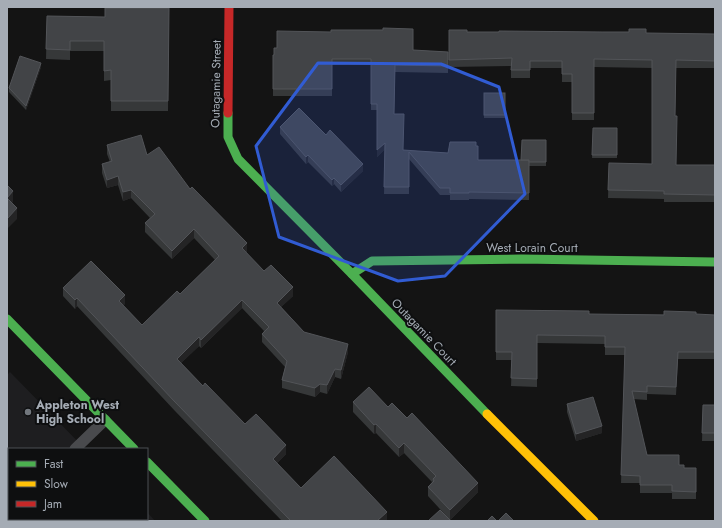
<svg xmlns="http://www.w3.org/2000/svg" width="722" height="528" viewBox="0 0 722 528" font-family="Jost,sans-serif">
<rect width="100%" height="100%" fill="#141414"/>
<path fill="#1e1e20" d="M10 372 85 449H9V519H147V512L155 521H7V375Z"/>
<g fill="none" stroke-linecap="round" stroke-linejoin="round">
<g stroke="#494a4d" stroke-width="11">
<path d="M75 449 105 420"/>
<path d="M7 516 9 514"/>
</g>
<g stroke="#4caf50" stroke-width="9">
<path d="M228 113V137L238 159 352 274 487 414"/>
<path d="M352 274 372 261 521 259 715 262"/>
<path d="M7 319 134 449"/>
<path d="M147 462 205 521"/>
</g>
<path stroke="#ffc107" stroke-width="9" d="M487 414 594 521"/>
<path stroke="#c62828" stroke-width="9" d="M228 113 229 7"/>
</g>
<g fill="#363839">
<path d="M169 8 168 111H111V80L104 81V51H70V60L46 59 47 16 105 17Z"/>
<path d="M449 30 467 32 715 34V68H676L675 116 676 165H715V202H664V199L608 198 609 163 652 164V68L594 67V120H572V82H562V68H530V78H511V66L449 67Z"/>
<path d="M413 50 448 52V73L395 72 394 114 403 150 448 153 476 146 478 160H521L546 140V166H529V200L469 199V200H450V195H440L409 159V194H384L385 149 377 157V110H371V65H332V96H273V55Z"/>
<path d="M41 67 26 110 9 92V88Z"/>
<rect x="484" y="93" width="21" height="25"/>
<path d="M280 127 326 135 363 171 341 192 334 184 332 186 308 162 306 164 280 134Z"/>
<path d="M593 128H617V158H592Z"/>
<path d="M107 145 147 155 190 189 247 251 246 253 264 271 293 296 281 307 304 332 348 352 341 379 335 377 327 394 320 392 315 397 282 388V380L285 367 262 342V334L264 331 242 308 201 348 199 346 181 363 203 386 245 424 286 454 277 463 301 488 387 520 386 521H282L175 411 77 306 75 309 63 296V288L125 304 123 305 142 325 180 294 215 260 194 238 172 259 145 232V223L150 218 131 198 123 201 118 185 107 188 102 173V164L110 162 107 154Z"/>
<path d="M496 310 589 314 715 315V359H678L676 395 647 394V400L633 399 647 455 679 465 684 468H696V499H672V493H640V483H621L625 355H605V344L537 343V387L511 386 512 360H496Z"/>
<path d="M353 402 388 407 478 492 450 520 428 496V487L432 482 404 453 399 457 376 433 374 434 353 412Z"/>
<path d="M567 404 602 433 576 441 567 412Z"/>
<path d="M703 405H715V441H702Z"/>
</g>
<g fill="#242425">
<path d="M41 63V67L26 110V106Z"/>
<path d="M385 143V149L377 157V150Z"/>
<path d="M308 155V162L306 164V157Z"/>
<path d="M363 164V171L341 192V185Z"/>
<path d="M118 176V185L107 188V180Z"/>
<path d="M334 178V184L332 186V180Z"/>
<path d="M131 190V198L123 201V192Z"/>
<path d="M13 191V202L7 208V198Z"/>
<path d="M17 208V219L7 229V219Z"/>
<path d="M194 229V238L172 259V251Z"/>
<path d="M247 243V251L242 257V248Z"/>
<path d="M293 287V296L277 311V303Z"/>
<path d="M125 295V304L119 309V301Z"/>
<path d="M77 298V306L75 309V300Z"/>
<path d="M242 300V308L201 348V340Z"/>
<path d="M199 337V346L177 367V359Z"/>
<path d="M348 344V352L341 379V370Z"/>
<path d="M335 369V377L327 394V385Z"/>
<path d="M320 384V392L315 397V388Z"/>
<path d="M376 424V433L374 434V425Z"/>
<path d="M602 426V433L576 441V434Z"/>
<path d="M404 443V453L399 457V448Z"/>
<path d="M286 445V454L273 467V459Z"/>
<path d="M478 483V492L450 520V510Z"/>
<path d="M387 512V520L386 521H377Z"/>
</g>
<g fill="#424447" stroke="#525458">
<path d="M105 8H169L168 101H111V70L104 71V41H70V50L46 49 47 16 105 17Z"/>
<path d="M383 28 413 29V50L448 52V66L395 65 394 114H404L403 150 448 153 450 142H476V146H478V160H529V193L469 192V193H450V188H440L409 152V187H384L385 143 377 150V104H371V59H332V89H273V55H274V48H277V31L331 32V30H383Z"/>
<path d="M629 29H646V33L715 34V61L676 60 675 116H677L676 165H715V195L664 194V191L608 190 609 163 652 164V60L594 59V113H572V74H562V61H530V70H511L512 58 449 60V30H467V32H499V31L603 32H629Z"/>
<path d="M20 56 41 63 26 106 9 88Z"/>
<rect x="484" y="93" width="21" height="22"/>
<path d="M299 108 326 135 330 130 363 164 341 185 334 178 332 180 308 155 306 157 280 127Z"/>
<path d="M593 128H617V155H592Z"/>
<path d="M141 135 147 155 159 147 190 189 192 187 247 243 242 248 264 271 271 265 293 287 277 303 304 332 348 344 341 370 335 369 327 385 320 384 315 388 282 380 287 361 262 334 269 327 242 300 201 340 199 337 177 359 203 386 205 383 245 424 256 414 286 445 273 459 301 488 334 456 387 512 377 521H291L175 402 77 298 75 300 63 288 91 261 125 295 119 301 142 325 177 291 180 294 219 256 194 229 172 251 145 223 155 214 131 190 123 192 118 176 107 180 102 164 112 161 107 145Z"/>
<path d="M522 140H546V162H529V160H521Z"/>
<path d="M7 185 13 191 7 198Z"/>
<path d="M7 198 17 208 7 219Z"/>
<path d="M496 310 589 311V314L664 315V311L696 312V314L715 315V352H678L676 387 647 386V392L632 391 647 455H679V465H684V468H696V492L672 491V485H640V476L621 475 625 347H605V336L537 335V379L511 378 512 352H496Z"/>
<path d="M369 387 388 407 392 403 407 418 412 413 478 483 450 510 428 487 434 481 433 479 436 476 404 443 399 448 376 424 374 425 353 402Z"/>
<path d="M593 397 602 426 576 434 567 404Z"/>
<path d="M703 405H715V433H702Z"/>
<path d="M440 510 451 521H428Z"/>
<path d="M506 513 514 521H498Z"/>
<path d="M492 516 497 521H487Z"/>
<path d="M55 519H110L112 521H53Z"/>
</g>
<path fill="#315cd3" fill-opacity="0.2" stroke="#315cd3" stroke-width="3" stroke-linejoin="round" d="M318 63 441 64 499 87 525 194 445 276 398 281 279 237 256 146Z"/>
<circle fill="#72777d" stroke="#0e0f10" stroke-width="1.5" cx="28" cy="412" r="4"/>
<g text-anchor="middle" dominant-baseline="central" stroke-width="4" stroke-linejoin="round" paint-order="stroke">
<g font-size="12" fill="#a5acb5" stroke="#0e0f10">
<text transform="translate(216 84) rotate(-89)">Outagamie Street</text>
<text x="532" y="248">West Lorain Court</text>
<text transform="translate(424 332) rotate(46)">Outagamie Court</text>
</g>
<g font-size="12" font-weight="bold" fill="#a5acb5" stroke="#0e0f10" text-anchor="start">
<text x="36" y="405">Appleton West<tspan x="36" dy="14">High School</tspan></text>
</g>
</g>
<rect width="722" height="528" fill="none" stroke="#a5acb5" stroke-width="16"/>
<rect x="8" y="448" width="140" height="72" fill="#0e0f10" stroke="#4a4e52"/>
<rect x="16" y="461" width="20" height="6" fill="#4caf50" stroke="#4a4e52"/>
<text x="44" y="468" font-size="12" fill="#a5acb5">Fast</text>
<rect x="16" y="481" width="20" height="6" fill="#ffc107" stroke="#4a4e52"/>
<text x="44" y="488" font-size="12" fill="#a5acb5">Slow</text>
<rect x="16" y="501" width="20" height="6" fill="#c62828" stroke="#4a4e52"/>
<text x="44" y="508" font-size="12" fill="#a5acb5">Jam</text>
</svg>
